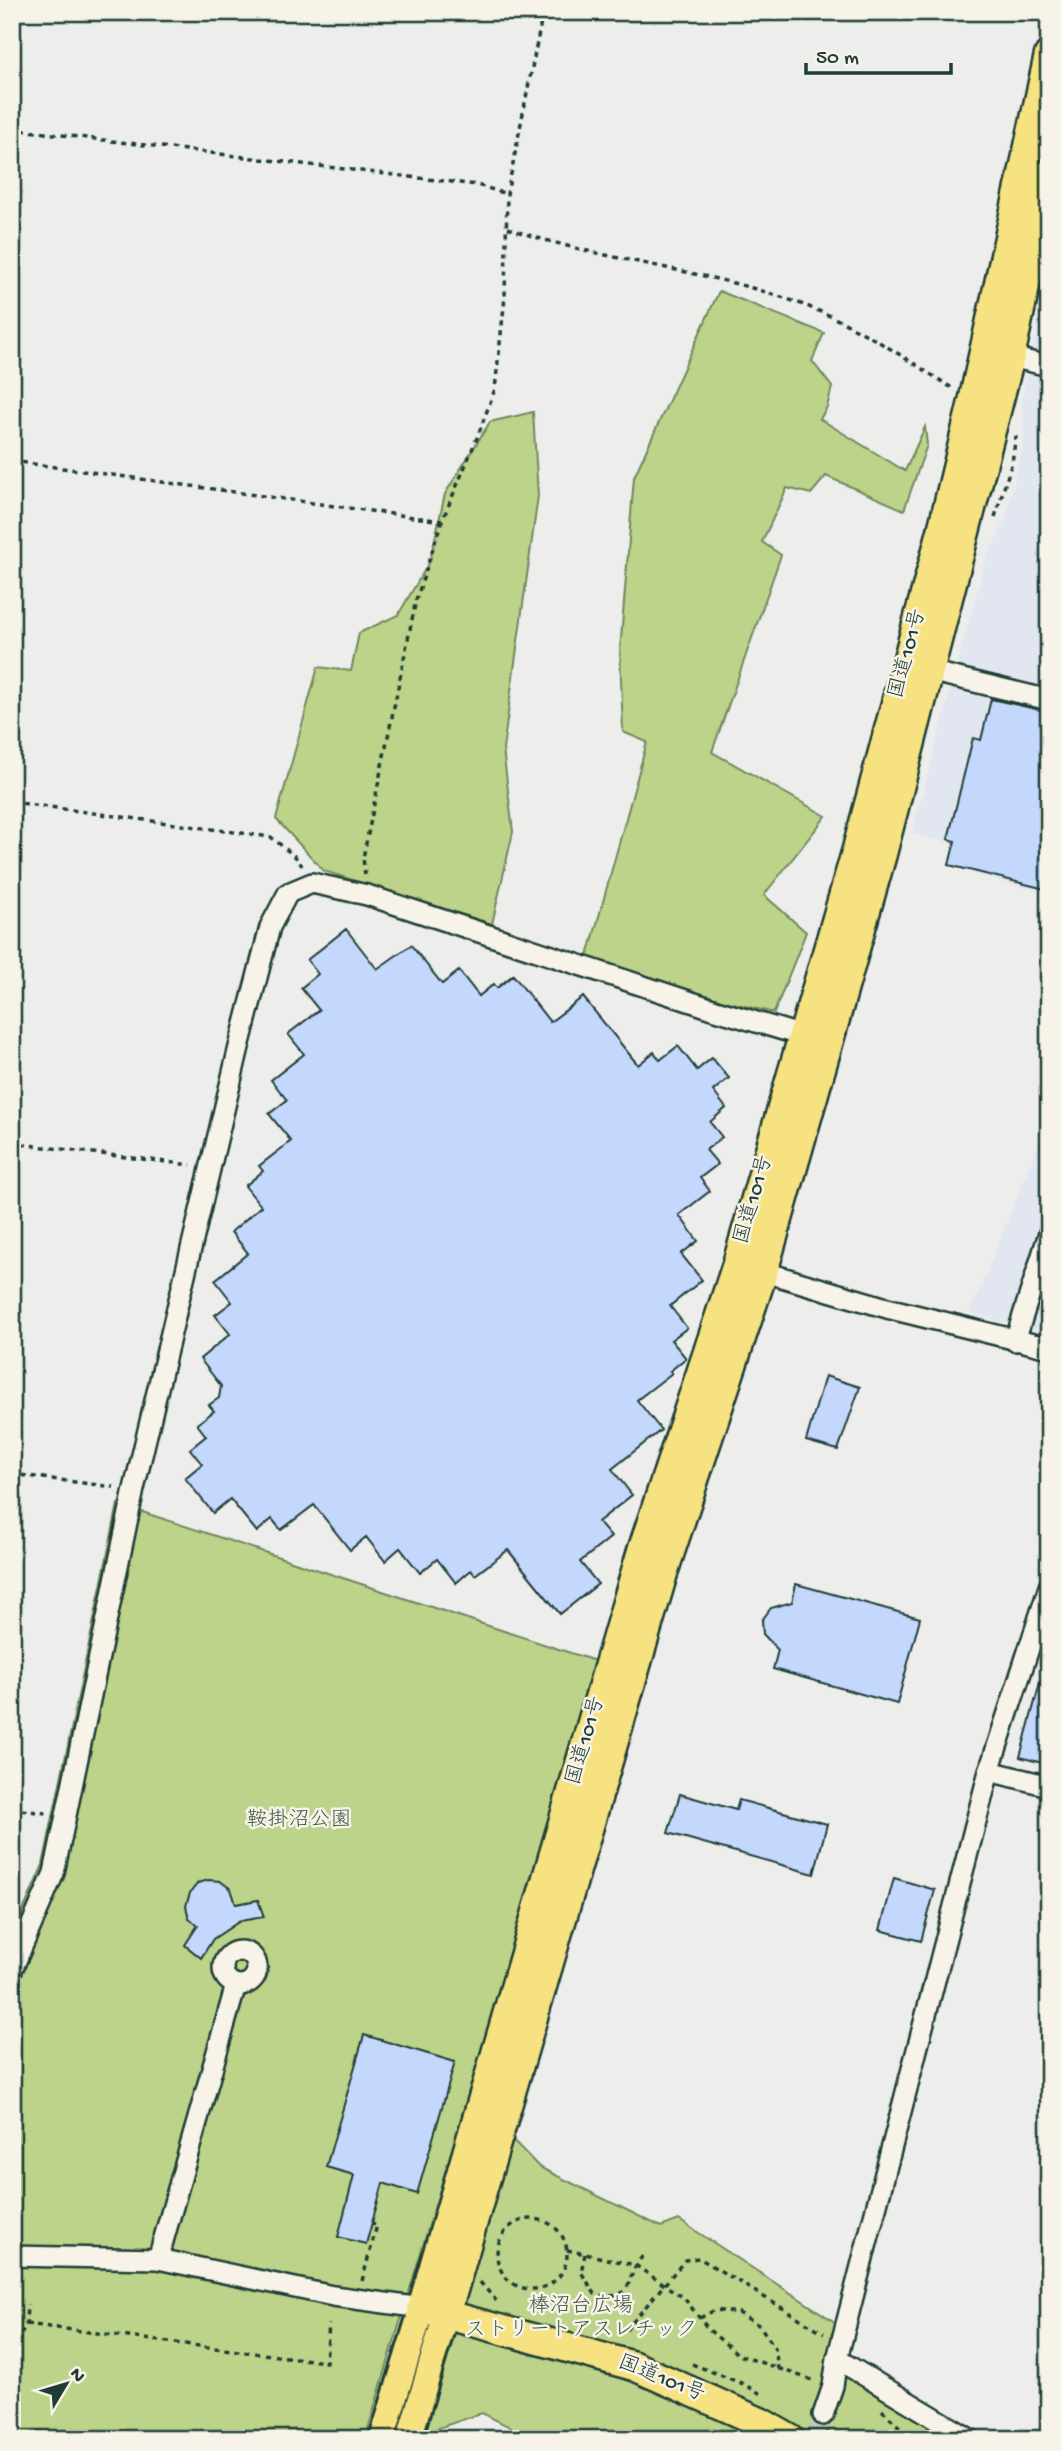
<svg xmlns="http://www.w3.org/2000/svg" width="1061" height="2451" viewBox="0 0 1061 2451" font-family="'Gochi Hand','Klee One',sans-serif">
<rect width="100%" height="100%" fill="#ededec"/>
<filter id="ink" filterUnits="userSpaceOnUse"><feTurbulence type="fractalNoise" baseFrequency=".0143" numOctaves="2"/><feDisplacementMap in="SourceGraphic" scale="14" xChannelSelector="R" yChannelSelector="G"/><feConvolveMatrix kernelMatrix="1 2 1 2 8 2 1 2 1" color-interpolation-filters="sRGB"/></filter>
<g filter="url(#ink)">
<g fill="#e1e6f1">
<path d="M1049 269V895L948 866 953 844 912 833 985 562 1006 518 1024 440 1022 400Z"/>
<path d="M1049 1119V1335L970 1313Z"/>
</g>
<g fill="#bdd38a" stroke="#6e885f" stroke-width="2">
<path d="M719 291 824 333 812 361 832 387 827 407 820 419 905 471 925 427 927 445 904 510 826 476 811 494 787 488 762 542 781 555 712 752 826 816 764 895 806 932 774 1013 585 967 647 742 623 732 620 652 634 477Z"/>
<path d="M533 412 538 496 503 749 513 832 492 924 324 871 276 819 318 667 351 671 359 633 398 615 430 561 445 494 490 422Z"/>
<path d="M118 1504 598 1662 365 2439H12V1936L43 1865Z"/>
<path d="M509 2136 539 2167 661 2227 679 2220 841 2326 838 2360 967 2439H530L528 2436 482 2413 421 2434Z"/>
</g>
<g fill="#c4d7fd" stroke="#1f3d34" stroke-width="2">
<path d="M991 699 1049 712V890L949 865 955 841 948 839 973 738 981 740Z"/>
<path d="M346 929 377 969 411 945 442 984 459 971 479 996 494 984 497 988 513 975 550 1022 583 997 638 1065 654 1052 660 1060 678 1046 697 1070 712 1058 729 1078 713 1091 726 1108 710 1122 722 1137 706 1150 718 1164 700 1178 710 1191 679 1215 698 1241 681 1254 702 1280 670 1306 687 1328 671 1340 686 1358 670 1371 672 1373 637 1400 661 1430 612 1469 632 1495 598 1522 611 1537 580 1562 598 1584 560 1614 508 1550 475 1575 471 1570 456 1583 437 1559 420 1573 400 1548 385 1561 366 1537 350 1550 314 1505 281 1530 272 1519 257 1532 230 1499 213 1513 185 1478 202 1464 190 1449 206 1436 197 1424 214 1411 209 1405 219 1398 221 1386 200 1359 230 1334 215 1315 232 1302 215 1280 248 1253 231 1232 261 1206 245 1186 263 1171 259 1166 291 1141 269 1114 287 1100 271 1080 304 1054 288 1034 319 1010 301 988 318 974 307 960Z"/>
<path d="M825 1376 860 1387 838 1450 806 1441Z"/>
<path d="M796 1584 920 1618 897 1704 773 1669 778 1650 763 1634 762 1620 771 1608 792 1602Z"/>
<path d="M1044 1668 1049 1669V1753L1046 1764 1020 1757Z"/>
<path d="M680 1794 736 1810 739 1800 827 1824 814 1874 668 1833Z"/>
<path d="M894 1878 935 1890 921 1941 880 1930Z"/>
<path d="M209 1880 220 1881 231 1889 236 1904 258 1900 264 1917 240 1921 213 1939 201 1958 185 1945 198 1925 189 1919 186 1906 190 1893 198 1883Z"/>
<path d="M364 2035 455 2062 417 2194 383 2183 366 2244 338 2237 354 2175 326 2167Z"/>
</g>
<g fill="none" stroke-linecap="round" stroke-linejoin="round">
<path stroke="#c4cac7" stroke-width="19" stroke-dasharray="19 10" stroke-linecap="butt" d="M817 2439 823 2415"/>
<g stroke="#1f3d34" stroke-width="24">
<g id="minor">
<path d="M1010 357 1049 366"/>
<path d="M917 668 1049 700"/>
<path d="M751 1268 887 1308 1049 1348"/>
<path d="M1015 1341 1049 1233"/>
<path d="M989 1771 1049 1786"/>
<circle cx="240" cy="1968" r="17"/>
<path d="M12 1970 54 1873 134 1489 239 1047 270 927 288 893 312 883 367 895 716 1010 803 1036"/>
<path d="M12 2256 158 2259 333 2296 422 2308"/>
<path d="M158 2259 236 1985"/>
<path d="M837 2359 970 2439"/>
<path d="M823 2415 833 2386 837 2359 989 1771 1049 1587"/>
</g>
</g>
<g stroke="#1f3d34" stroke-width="30">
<g id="major">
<path d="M382 2439 422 2308"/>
<path d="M409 2439 446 2314"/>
</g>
</g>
<g stroke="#1f3d34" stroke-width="33">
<g id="highway">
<path d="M446 2314 664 1570 763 1272 882 854 1010 357 1049 174"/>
<path d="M790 2439 760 2422 634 2366 422 2308 641 1554 737 1264 857 849 942 531 973 402 1049 55"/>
</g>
</g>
<g stroke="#1f3d34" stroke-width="3.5" stroke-dasharray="5 5" stroke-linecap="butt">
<path d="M12 129 477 185 507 194"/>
<path d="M508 228C600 261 700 268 793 301 851 321 902 356 952 388"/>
<path d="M12 461 442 521"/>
<path d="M995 517 1012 462 1016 436"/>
<path d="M12 802 271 837 298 859 302 866"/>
<path d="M365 875 363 858 416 600 442 521 477 438 495 389 505 297 507 194 543 12"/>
<path d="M12 1143 191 1165"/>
<path d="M12 1474 114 1487"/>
<path d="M12 1809 46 1813"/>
<circle cx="532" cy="2254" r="35"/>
<path d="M567 2250 635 2265 684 2298 709 2330 739 2355 815 2381"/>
<path d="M585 2254 581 2272 595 2294C639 2303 622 2277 643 2256"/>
<path d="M362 2281 377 2225 372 2223"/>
<path d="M480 2282 498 2303"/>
<path d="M700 2318 715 2310 739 2313 760 2326 775 2348 778 2369"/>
<path d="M26 2324 326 2362 329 2324"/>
<path d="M626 2330 685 2260 699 2258 824 2333"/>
<path d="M12 2352 26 2324 27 2305"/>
<path d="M692 2364 741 2383 765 2396"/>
<path d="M882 2410 912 2439"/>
<path d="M826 2432 836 2439"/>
</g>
<use href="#minor" stroke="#f7f3e8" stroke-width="19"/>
<use href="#major" stroke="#f6e281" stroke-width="24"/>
<use href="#highway" stroke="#f6e281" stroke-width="28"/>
</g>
</g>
<g text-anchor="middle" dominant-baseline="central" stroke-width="5" stroke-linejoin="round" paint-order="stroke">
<g font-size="21" fill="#1f3d34" stroke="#f7f3e8">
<text transform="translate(909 654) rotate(-75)">国道101号</text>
<text transform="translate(755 1200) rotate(-74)">国道101号</text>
<text transform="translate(587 1741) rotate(-74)">国道101号</text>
<text transform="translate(661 2380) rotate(22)">国道101号</text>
</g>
<g font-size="21" fill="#3f5b45" stroke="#f7f3e8">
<text x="299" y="1821">鞍掛沼公園</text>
<text x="581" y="2307">棒沼台広場<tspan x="581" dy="24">ストリートアスレチック</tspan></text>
</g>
</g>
<rect width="1061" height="2451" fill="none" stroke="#f7f3e8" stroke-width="42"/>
<rect x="21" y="21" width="1019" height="2409" fill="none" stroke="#1f3d34" stroke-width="2.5" filter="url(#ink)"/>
<g transform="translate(66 2384) rotate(52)" stroke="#f7f3e8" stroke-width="5" paint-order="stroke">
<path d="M0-5L12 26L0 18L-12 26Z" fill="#1f3d34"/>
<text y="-10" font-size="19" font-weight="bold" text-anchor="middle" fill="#1f3d34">N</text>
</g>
<path d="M806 63v10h145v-10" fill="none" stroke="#1f3d34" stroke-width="3.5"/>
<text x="816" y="63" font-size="21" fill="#1f3d34" stroke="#f7f3e8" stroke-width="5" paint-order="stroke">50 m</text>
</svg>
